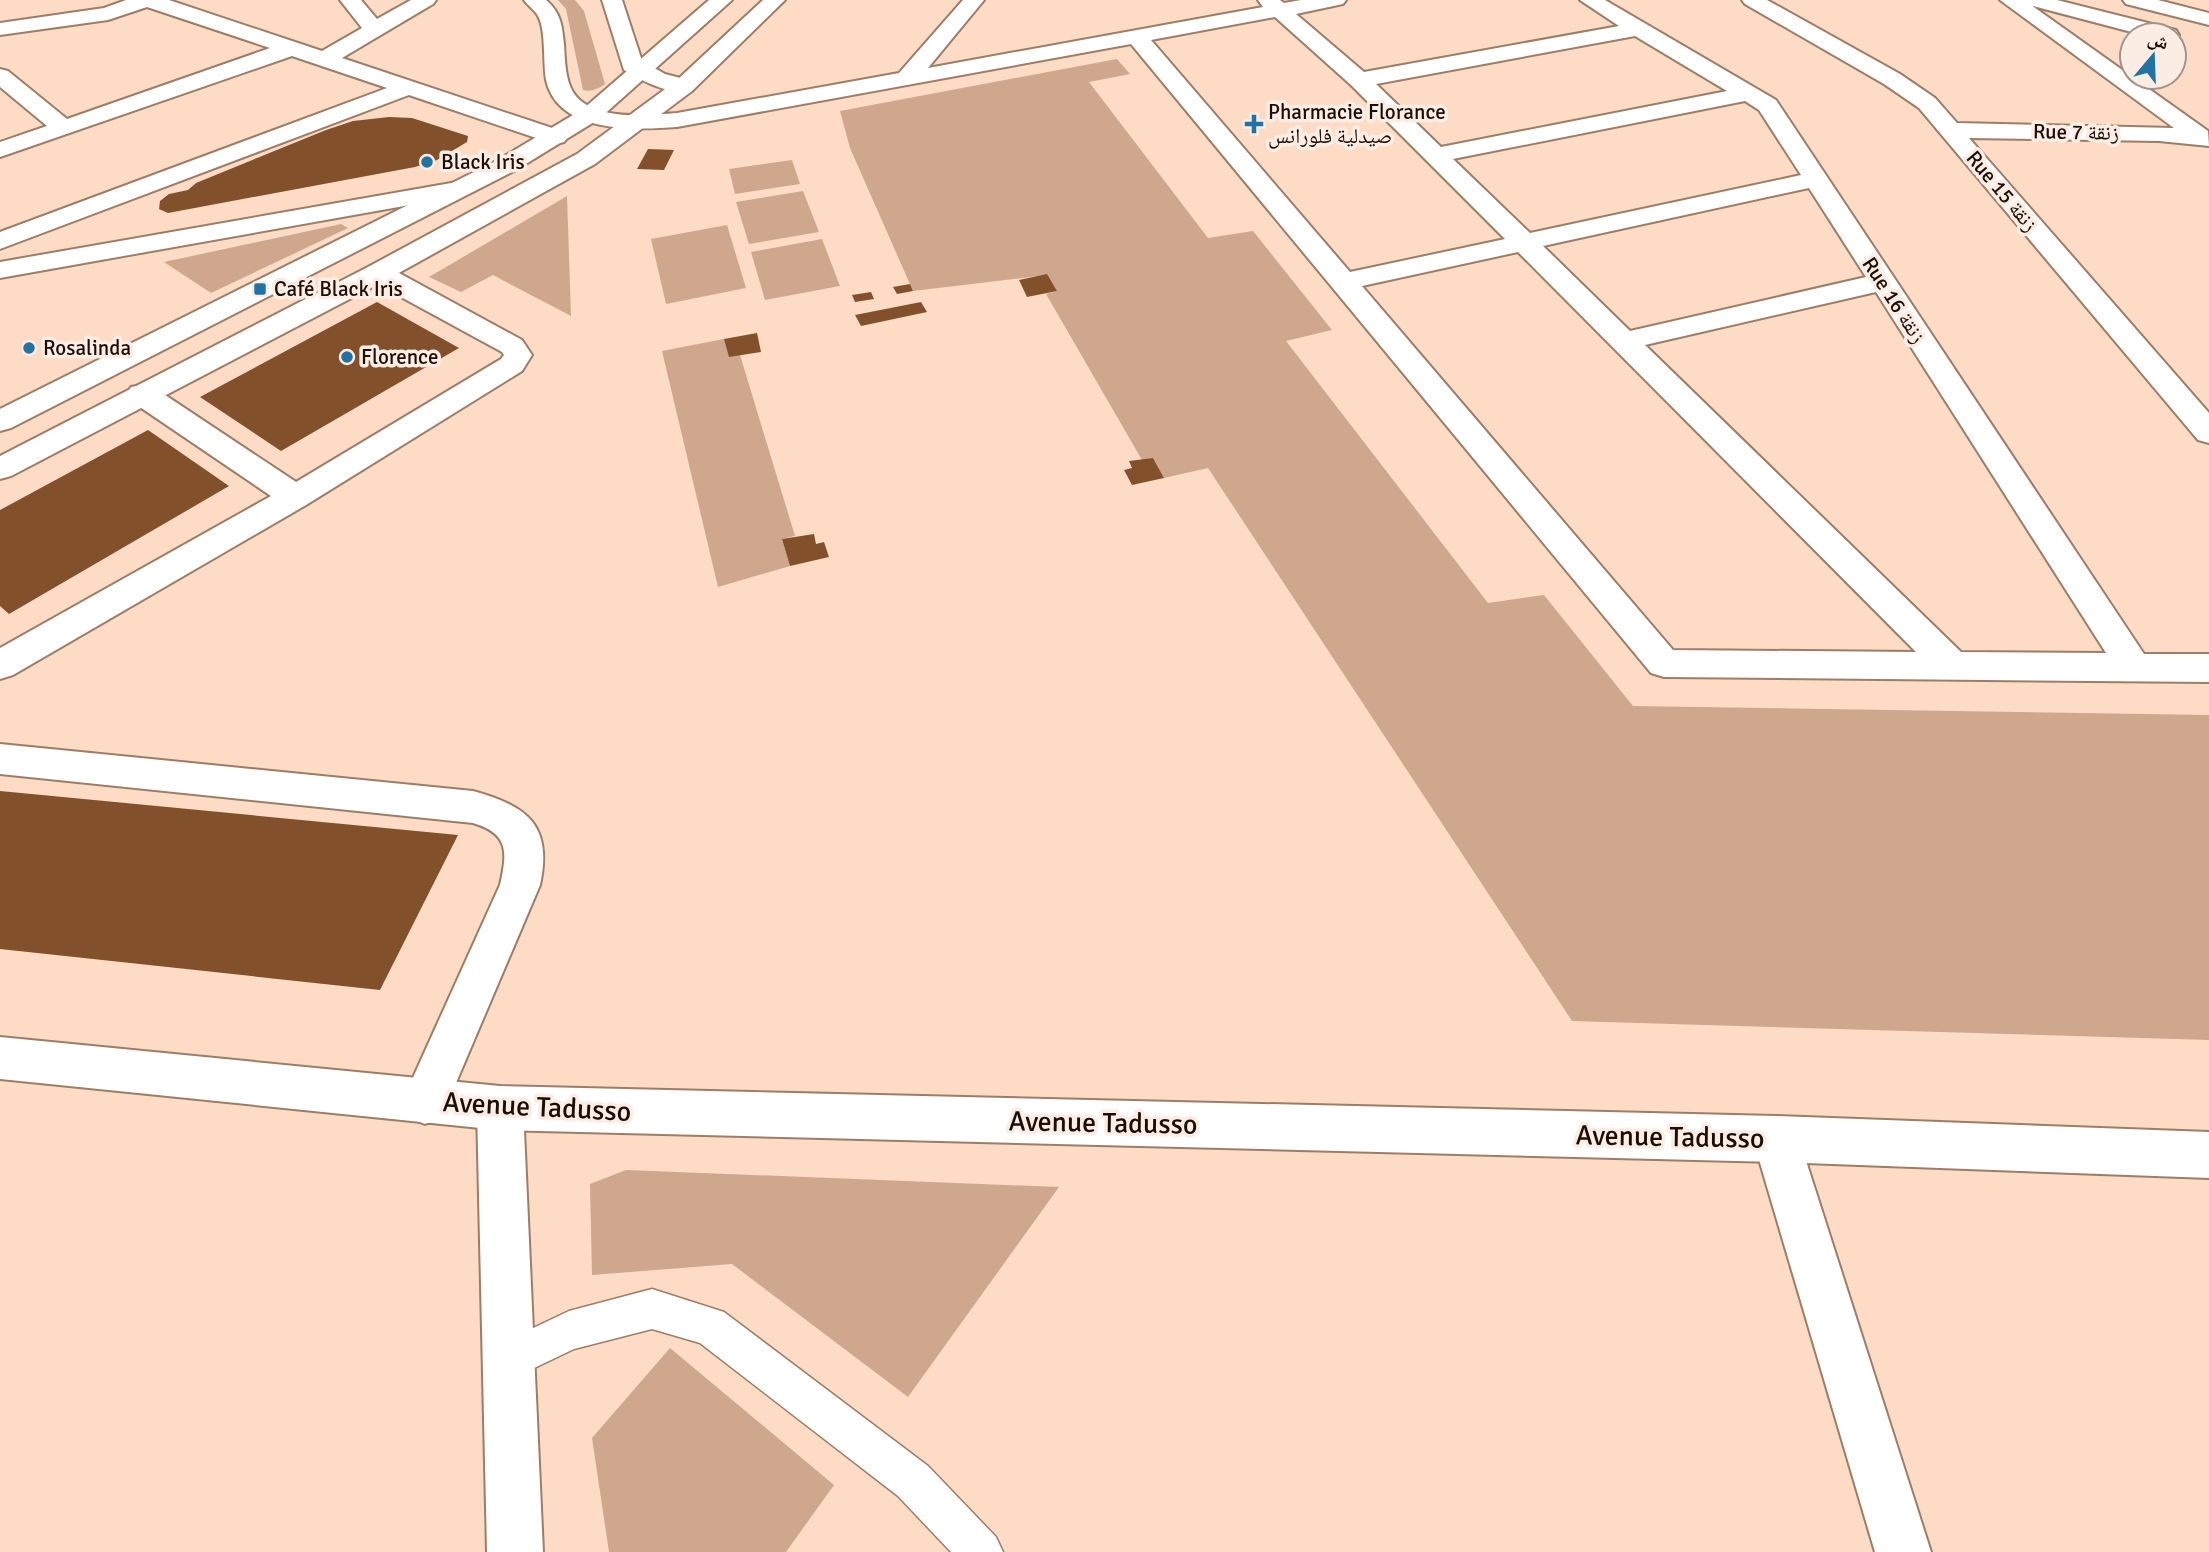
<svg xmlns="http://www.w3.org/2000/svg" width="2209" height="1552" viewBox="0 0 2209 1552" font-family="Signika,'Noto Naskh Arabic',sans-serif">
<rect width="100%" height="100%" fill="#fedbc4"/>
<g fill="#cfa78d">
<path d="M558 0H575L584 11 605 84C599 89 590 92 583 90L566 9Z"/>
<path d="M1117 59 1130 74 1089 82 1208 238 1253 231 1332 330 1286 341 1488 603 1544 595 1633 706 2209 715V1040L1572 1021 1208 468 1164 478 1153 458 1142 460 1046 294 1057 291 1047 275 913 291 850 148 840 111Z"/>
<path d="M792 160 800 184 735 194 729 169Z"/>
<path d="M803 191 819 232 749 244 736 202Z"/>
<path d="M567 196 571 316 493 275 461 292 429 277Z"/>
<path d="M341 224 348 228 211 293 164 262Z"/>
<path d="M727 225 746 288 666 304 651 239Z"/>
<path d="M822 239 840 286 765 300 751 252Z"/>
<path d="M724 339 740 355 795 536 782 539 790 566 718 587 662 351Z"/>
<path d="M626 1170 1059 1187 908 1397 732 1264 592 1275 590 1184Z"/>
<path d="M670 1348 834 1485 786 1552H609L592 1438Z"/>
</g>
<g fill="#82502b">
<path d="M389 117 412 118 468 136 467 142 437 160 415 167 168 213 159 209 160 201 169 194 188 190 196 183 326 130 353 121Z"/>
<path d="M648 149 674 150 664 170 637 169Z"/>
<path d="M1047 274 1057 291 1027 297 1019 280Z"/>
<path d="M910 284 913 291 897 294 893 287Z"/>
<path d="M871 292 874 299 855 302 852 295Z"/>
<path d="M377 302 459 348 281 451 200 397Z"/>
<path d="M921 302 927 312 861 326 855 315Z"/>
<path d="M757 333 761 352 729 357 724 339Z"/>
<path d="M148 430 229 486 9 614 0 606V510Z"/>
<path d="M1153 458 1164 478 1132 485 1124 470 1132 468 1129 461Z"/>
<path d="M814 534 816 544 824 542 829 557 790 566 782 539Z"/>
<path d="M0 791 458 835 380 990 0 949Z"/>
</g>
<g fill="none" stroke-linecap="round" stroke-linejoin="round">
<g stroke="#9c7d68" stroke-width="3">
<path id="lane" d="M652 1289 724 1312 928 1466 996 1537 1003 1552H951L898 1496 700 1343 652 1329 574 1349 507 1381 493 1375 487 1361 493 1347 569 1311Z"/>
</g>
<g stroke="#9c7d68" stroke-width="4">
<g id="street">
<path d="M126 0H169L322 51 362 28 340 0H361L377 19 411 0H436L433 4 342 58 564 132 568 137 564 142 556 144 548 142 409 95 0 249V232L387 88 292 56 0 157V142L47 126 0 87V69L8 71 67 119 270 48 147 7 108 20 0 35V23L104 8Z"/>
<path d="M524 0H546C561 13 562 25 564 44 565 59 565 79 573 92 592 122 648 115 677 113L899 73 963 0H984L928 68 1263 7 1258 0H1280L1284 3 1301 0H1346L1343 4 1296 14 1364 72 1619 26 1580 0H1605L1776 100 2144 654H2209V682L1664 677 1651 673 1131 44 677 127C635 130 558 134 546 80 543 63 546 30 538 16 535 10 528 6 524 0ZM1275 17 1351 85 1505 239 1350 272 1151 40ZM1635 36 1727 91 1441 147 1376 84ZM1745 101 1759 110 1801 175 1530 233 1453 159ZM1809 188 1866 277 1630 331 1543 246ZM1518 252 1916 652 1673 650 1362 286ZM1876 292 2106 653 1961 652 1645 345Z"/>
<path d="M602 0H622L642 61 665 74 692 81 695 86 692 91C670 96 643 81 624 70Z"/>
<path d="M1742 0H1767L1900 74 1935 98 1957 123 2174 128 2000 0H2024L2208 131 2209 146 2159 141 1969 138 2209 413V443L2198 440 1919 108 1884 84 1745 4Z"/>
<path d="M457 182 466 185 470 190 466 195 0 278V262Z"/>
<path d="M378 265 388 267 522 340 532 355 522 371 306 505 13 675 0 679V648L271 496 131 401 127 394 131 387 142 385 153 387 296 482 501 359 504 355 502 352 368 279 364 273 368 267Z"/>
<path d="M0 744 473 791C527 806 553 825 540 885L441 1118 425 1124 409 1118 402 1102 500 885C507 853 510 834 473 823L0 774Z"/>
<path d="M500 1086 516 1092 523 1108 543 1552H487L477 1108 484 1092Z"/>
<path d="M1776 1116 1793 1123 1799 1139 1931 1552H1875L1753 1139 1759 1123Z"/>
</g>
</g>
<g stroke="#9c7d68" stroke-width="4">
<g id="secondary">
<path d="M709 0H732L599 119 516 170 11 428 0 431V409L498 160 583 109Z"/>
<path d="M763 0H785L692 91 595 164 388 279 11 476 0 479V456L368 267 577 154 676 81Z"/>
<path d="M2022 0H2057L2176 30 2179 35 2174 40V35H2143L2025 4Z"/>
<path d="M2123 0H2158L2209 13V25L2126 4Z"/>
<path d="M0 1037 500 1086 1776 1116 2209 1132V1178L1776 1162 500 1130 0 1079Z"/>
</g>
</g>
<use href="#lane" fill="#fff" fill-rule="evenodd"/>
<use href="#street" fill="#fff" fill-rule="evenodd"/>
<use href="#secondary" fill="#fff" fill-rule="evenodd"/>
</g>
<g fill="#2173a4" stroke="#fbede4" stroke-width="2.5">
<path d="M1250.5 113.5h7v7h7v7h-7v7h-7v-7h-7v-7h7z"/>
<circle cx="427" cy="162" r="7"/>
<rect x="253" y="282" width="14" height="14" rx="3.5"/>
<circle cx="29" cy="348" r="7"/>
<circle cx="347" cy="357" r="7"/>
</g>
<g text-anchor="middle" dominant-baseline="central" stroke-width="7" stroke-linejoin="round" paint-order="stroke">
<g font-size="21" fill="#1a0e07" stroke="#fbede4" text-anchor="start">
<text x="1268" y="112">Pharmacie Florance<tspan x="1268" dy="24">صيدلية فلورانس</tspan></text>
<text x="441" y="162">Black Iris</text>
<text x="274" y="289">Café Black Iris</text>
<text x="43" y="348">Rosalinda</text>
<text x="361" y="357">Florence</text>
</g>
<g font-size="21" fill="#1a0e07" stroke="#fbede4">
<text transform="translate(2076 132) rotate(1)">Rue 7 زنقة</text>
<text transform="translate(2002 191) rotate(50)">Rue 15 زنقة</text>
<text transform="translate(1894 300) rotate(57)">Rue 16 زنقة</text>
</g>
<g font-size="28" fill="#1a0e07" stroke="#fbede4">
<text transform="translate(537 1107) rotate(3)">Avenue Tadusso</text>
<text transform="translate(1103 1123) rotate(1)">Avenue Tadusso</text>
<text transform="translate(1670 1137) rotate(1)">Avenue Tadusso</text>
</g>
</g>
<g transform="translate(2153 56) rotate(19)"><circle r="33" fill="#fbede4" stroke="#a1948c" stroke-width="2"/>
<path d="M0-5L12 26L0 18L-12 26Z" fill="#2173a4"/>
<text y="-10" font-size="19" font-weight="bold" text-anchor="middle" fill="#1a0e07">ش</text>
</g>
</svg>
